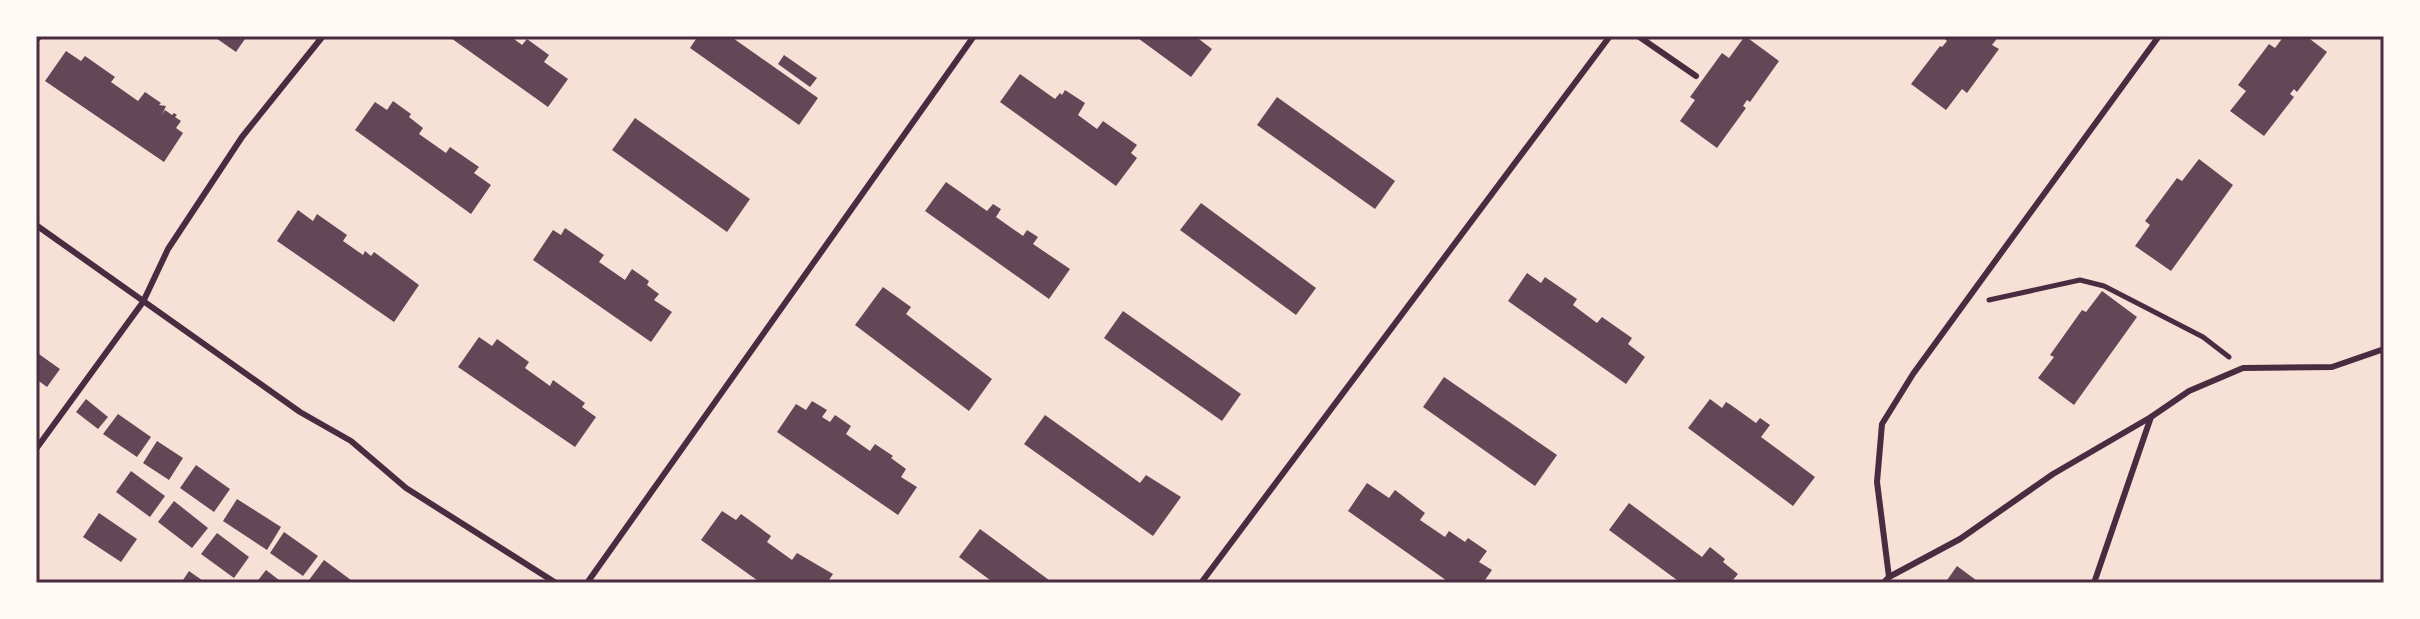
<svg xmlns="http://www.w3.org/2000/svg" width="2420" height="619" viewBox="0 0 2420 619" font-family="Poppins,sans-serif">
<rect width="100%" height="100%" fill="#f7e1d7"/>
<g fill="#644757">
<path d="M213 36H247L236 52Z"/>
<path d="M448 36H510L522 45 527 39 549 55 544 62 568 79 548 107Z"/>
<path d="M698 36H730L818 98 799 125 690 48Z"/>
<path d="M1135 36H1195L1212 49 1191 77Z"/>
<path d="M1745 36 1779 61 1750 102 1747 100 1743 106 1746 108 1717 148 1680 121 1695 100 1690 97 1722 53 1729 58Z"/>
<path d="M1946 36H1999L1992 45 1999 49 1967 93 1962 89 1946 110 1911 84 1940 46 1942 47 1947 41 1944 38Z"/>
<path d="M2284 36H2306L2327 52 2297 92 2294 89 2290 94 2294 97 2264 136 2230 111 2246 91 2238 85 2269 44 2275 48Z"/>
<path d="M66 51 81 61 85 56 115 77 111 82 138 101 145 92 161 103 159 105 166 106 162 115 165 110 172 115 174 113 177 115 175 117 181 121 176 128 183 133 164 162 45 81Z"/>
<path d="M784 55 817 78 810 87 778 64Z"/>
<path d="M1020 74 1055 99 1060 93 1062 95 1065 90 1085 103 1078 115 1097 129 1103 121 1137 145 1131 153 1137 158 1116 186 1000 102Z"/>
<path d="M1277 97 1395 181 1375 209 1257 125Z"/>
<path d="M393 101 411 114 409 117 423 128 419 134 446 153 450 147 479 167 474 173 491 185 471 214 355 130 375 102 387 110Z"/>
<path d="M635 118 750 199 727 232 612 150Z"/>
<path d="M2199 159 2233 185 2171 271 2135 246 2150 225 2145 221 2177 178 2182 181Z"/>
<path d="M946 182 987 211 993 204 1001 209 996 217 1023 236 1027 230 1038 237 1033 244 1070 269 1049 299 925 211Z"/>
<path d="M1201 203 1316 288 1296 315 1180 230Z"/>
<path d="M298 210 313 221 317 214 347 235 343 241 363 255 365 251 371 256 374 252 419 285 394 322 277 241Z"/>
<path d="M565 228 604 255 599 262 625 280 632 269 649 281 647 285 659 294 654 300 672 312 651 342 533 260 553 230 561 235Z"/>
<path d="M1527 273 1541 283 1545 277 1577 299 1573 305 1597 323 1602 317 1632 338 1628 344 1645 357 1626 384 1508 301Z"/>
<path d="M883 287 911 307 906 314 992 379 969 411 855 325Z"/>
<path d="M2102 291 2137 317 2074 405 2038 378 2054 357 2050 355 2082 310 2086 312Z"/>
<path d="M1123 311 1241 394 1222 421 1104 338Z"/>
<path d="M479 337 492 346 497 339 529 362 525 368 550 386 553 380 585 403 582 407 596 417 575 447 458 367Z"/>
<path d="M36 352 60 369 47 387 36 379Z"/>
<path d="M1444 377 1557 455 1535 486 1423 407Z"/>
<path d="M86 399 108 417 98 429 76 412Z"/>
<path d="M1710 399 1722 408 1726 402 1731 405 1756 423 1760 418 1770 425 1761 437 1815 477 1793 506 1688 428Z"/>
<path d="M812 401 827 410 822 417 830 422 835 415 851 426 846 434 870 451 875 444 893 456 891 458 906 469 901 477 917 487 898 515 777 432 796 404 806 410Z"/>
<path d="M118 414 151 437 137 457 103 434Z"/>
<path d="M1045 415 1140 483 1146 475 1181 497 1153 536 1024 444Z"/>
<path d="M157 441 183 458 169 480 143 463Z"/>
<path d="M196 465 230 489 214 512 180 488Z"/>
<path d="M131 471 165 496 150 517 116 492Z"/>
<path d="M1367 483 1389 498 1395 490 1425 513 1420 520 1445 537 1449 531 1465 542 1468 538 1487 551 1479 562 1492 570 1483 583H1450L1348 511Z"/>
<path d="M237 499 281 527 267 550 223 521Z"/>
<path d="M174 501 208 528 192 548 158 522Z"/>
<path d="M1629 503 1702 557 1710 547 1725 559 1723 562 1738 574 1733 580 1737 583H1681L1609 530Z"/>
<path d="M722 511 736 520 741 514 771 536 767 542 792 560 797 553 833 574 827 583H761L701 540Z"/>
<path d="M99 513 137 539 121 562 83 537Z"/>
<path d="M980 529 1053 583H994L959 557Z"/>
<path d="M284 532 318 556 303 576 270 553Z"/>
<path d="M217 533 249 557 234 578 201 554Z"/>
<path d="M324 560 355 583H313L309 580Z"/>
<path d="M1957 566 1980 583H1945Z"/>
<path d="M266 570 283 583H256Z"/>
<path d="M189 571 206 583H181Z"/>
</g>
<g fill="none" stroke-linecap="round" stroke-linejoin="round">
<path stroke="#4a2c40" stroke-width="5" d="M1989 300 2080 280 2104 286 2203 337 2229 357"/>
<g stroke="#4a2c40" stroke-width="6">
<path d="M1638 36 1696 76"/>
<path d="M36 40 40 36"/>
<path d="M36 225 300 412 351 441 406 488 556 583"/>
<path d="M36 449 143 302 168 249 242 137 323 36"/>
<path d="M1889 577 1877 482 1882 424 1913 374 2159 36"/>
<path d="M587 583 974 36"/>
<path d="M1201 583 1610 36"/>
<path d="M1883 583 1889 577 1960 539 2053 474 2151 417 2189 391 2243 368 2332 367 2384 349"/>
<path d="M2094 583 2151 417"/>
</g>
</g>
<rect width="2420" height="619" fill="none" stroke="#fffaf5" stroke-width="76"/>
<rect x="38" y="38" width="2344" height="543" fill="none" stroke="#4a2c40" stroke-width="3"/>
</svg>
